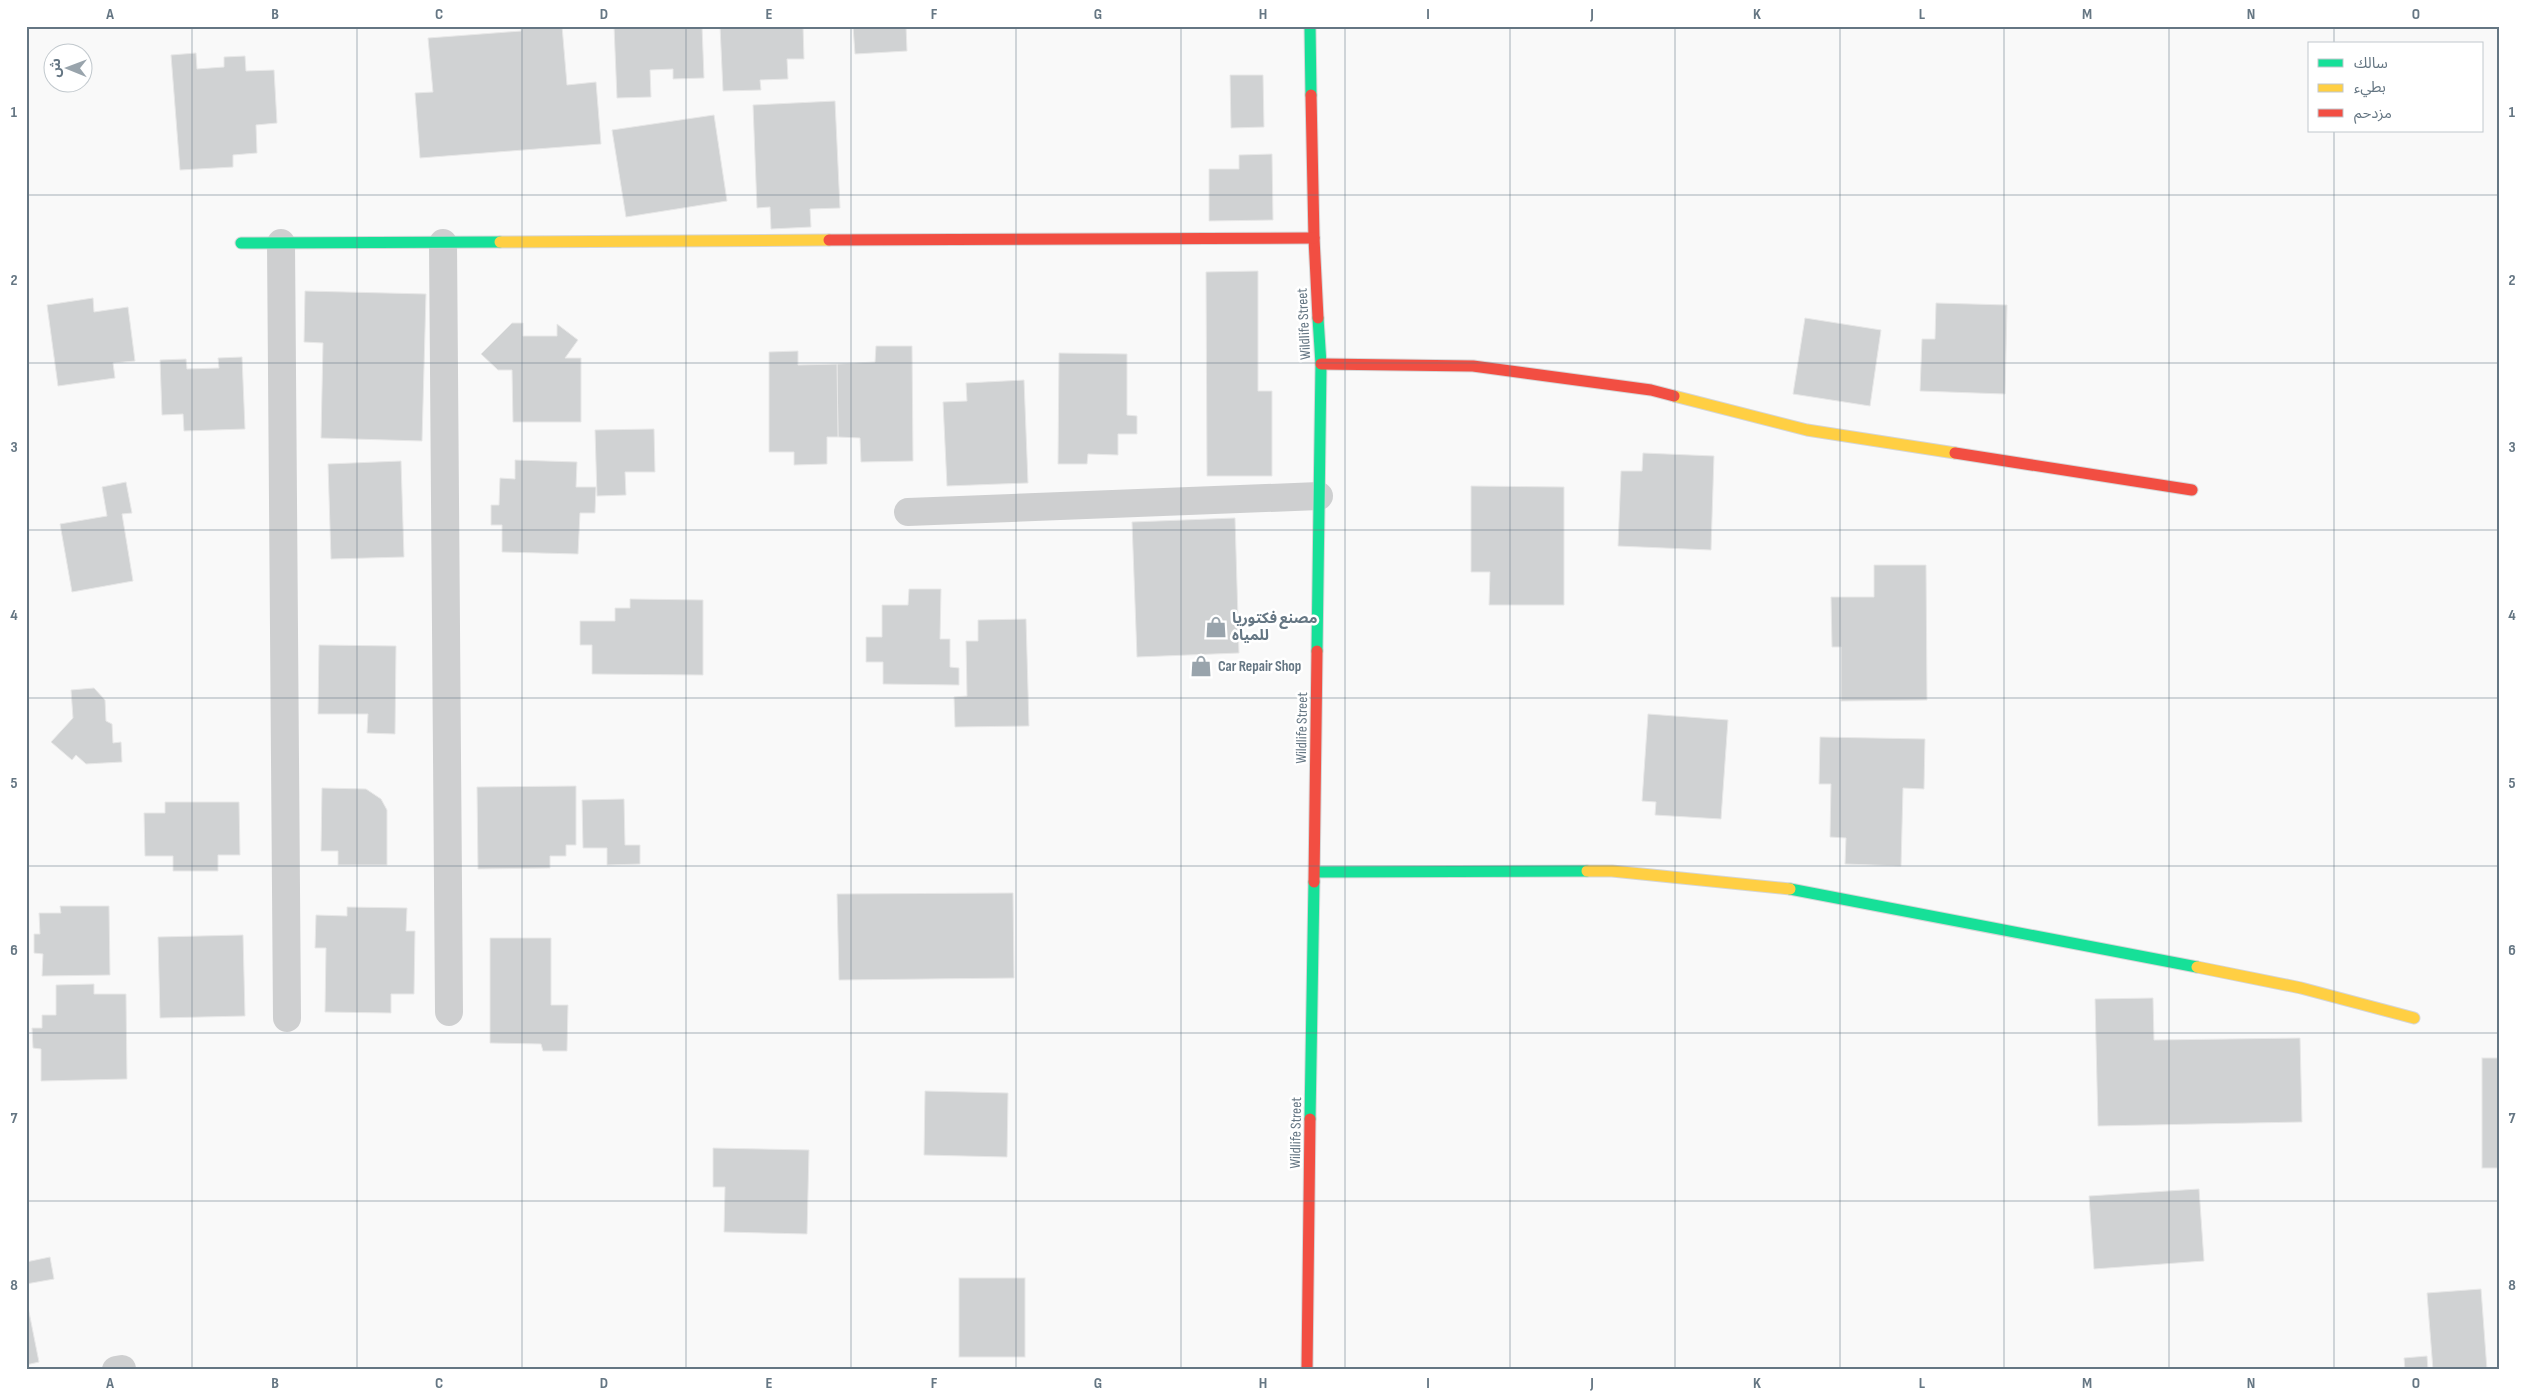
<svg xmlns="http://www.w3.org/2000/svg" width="2526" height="1396" viewBox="0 0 2526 1396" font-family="'Sofia Sans Condensed','Noto Sans Arabic',sans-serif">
<rect width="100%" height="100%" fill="#f9f9f9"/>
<g fill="#d0d2d3" stroke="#e8e8e8">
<path d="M521 26H562L567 85 596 82 601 144 420 158 415 93 433 92 428 38 521 31Z"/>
<path d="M614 26H702L704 78 673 79V69L650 70 651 97 617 98Z"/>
<path d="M720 26H803L804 59H787L788 79 760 80 761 90 723 91Z"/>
<path d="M853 26H906L907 51 855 54Z"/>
<path d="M196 53 197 69 224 67V57L245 56 246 71 274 70 277 123 256 125 257 153 233 155V167L180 170 171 55Z"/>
<path d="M1230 75H1263L1264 127 1231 128Z"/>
<path d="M835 101 840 208 810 209 811 227 771 229 770 207 757 208 753 105Z"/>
<path d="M714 115 727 201 626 217 612 130Z"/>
<path d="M1272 154 1273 220 1209 221V169H1239V155Z"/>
<path d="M1258 271V391H1272V476H1207L1206 272Z"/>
<path d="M305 291 426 294 422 441 321 438 323 343 304 342Z"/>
<path d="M93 298 94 312 128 307 135 361 113 363 115 378 58 386 47 305Z"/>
<path d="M1936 303 2007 305 2005 394 1920 391 1922 339H1935Z"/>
<path d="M1805 318 1881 330 1870 406 1793 394Z"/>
<path d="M512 323H523V336H557V324L578 340 565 358H581V422H513L512 370H498L481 354Z"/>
<path d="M876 346H912L913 461 861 462 860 438 838 437 837 364 875 362Z"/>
<path d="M798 351V365L837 364 838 437H827V464L794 465V452H769V352Z"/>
<path d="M1059 353 1127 354V415L1137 416V434H1118V455L1088 454 1087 464H1058Z"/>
<path d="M242 357 245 429 184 431 183 414 162 415 160 360 186 359 187 369 219 368 218 358Z"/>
<path d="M1024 380 1028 483 947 486 943 402 967 401 966 383Z"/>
<path d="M654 429 655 472H625L626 495 597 496 595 430Z"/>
<path d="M1643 453 1714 456 1711 550 1618 546 1621 471H1642Z"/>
<path d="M515 460 577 462 576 487H596L595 513H580L578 554 502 552V525H491V505H499L500 478 515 479Z"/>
<path d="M401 461 404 557 331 559 328 464Z"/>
<path d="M126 482 132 513 122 514 133 581 72 592 60 524 107 516 102 487Z"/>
<path d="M1471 486 1564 487V605H1489L1490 572H1471Z"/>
<path d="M1235 518 1239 653 1137 657 1132 522Z"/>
<path d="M1874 565H1926L1927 700 1841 701V647H1832L1831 597H1874Z"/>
<path d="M909 589H941L940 639H950V667L959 668V685L883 684V662H866V637H882V605H908Z"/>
<path d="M630 599 703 600V675L592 674V645H580V621H615V608H630Z"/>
<path d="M1026 619 1029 726 955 727 954 697 967 696 966 641H978V620Z"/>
<path d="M319 645 396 646 395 734 367 733 368 714H318Z"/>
<path d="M94 688 105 700 106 721 112 724 113 743 121 742 122 762 86 764 76 755 72 760 51 742 73 718 71 690Z"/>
<path d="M1648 714 1728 720 1721 819 1655 815 1656 802 1642 801Z"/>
<path d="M1820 737 1925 739 1924 789 1903 788 1901 866 1845 864 1846 838 1830 837 1831 784H1819Z"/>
<path d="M576 786V845H566V856H550V868L478 869 477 787Z"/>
<path d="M322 788 366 789 381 799 387 810V865H338V851H321Z"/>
<path d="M624 799 625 845H640V864L607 865V848H583L582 800Z"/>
<path d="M165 802H239L240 855H218V871H173V856H145L144 813H165Z"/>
<path d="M1013 893 1014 978 839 980 837 894Z"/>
<path d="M60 906H109L110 975 42 976 43 954 34 953V934H40L39 913H61Z"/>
<path d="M347 907 407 908 406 931H415L414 994H391V1013L325 1012 326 948H315L316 915 347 916Z"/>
<path d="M243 935 245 1016 160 1018 158 937Z"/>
<path d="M490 938H551V1005H568L567 1051H543L541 1044 490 1043Z"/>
<path d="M94 984V994H126L127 1079 41 1081V1049L33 1048 32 1028H42V1015H56V985Z"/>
<path d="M2153 998 2154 1040 2300 1038 2302 1122 2098 1126 2095 999Z"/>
<rect x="2482" y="1058" width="18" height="110"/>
<path d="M925 1091 1008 1093 1007 1157 924 1155Z"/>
<path d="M713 1148 809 1150 807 1234 724 1232 725 1187H713Z"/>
<path d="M2199 1189 2204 1261 2094 1269 2089 1196Z"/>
<path d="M50 1257 54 1279 26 1284V1262Z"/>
<rect x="959" y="1278" width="66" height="79"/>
<path d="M2481 1289 2487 1370H2433L2427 1293Z"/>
<path d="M26 1297 39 1362 26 1365Z"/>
<path d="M2427 1356 2428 1370H2405L2404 1358Z"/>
</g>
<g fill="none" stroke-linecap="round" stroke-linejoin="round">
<g stroke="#d5d6d7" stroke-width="13">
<g id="fast">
<path d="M1310 26 1311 95"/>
<path d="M241 243 500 242"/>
<path d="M1317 651 1321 364 1318 318"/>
<path d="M1315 872 1587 871"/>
<path d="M1790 889 2197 967"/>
<path d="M1310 1119 1314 882"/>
</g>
</g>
<g stroke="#d5d6d7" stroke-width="13">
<g id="slow">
<path d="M500 242 829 240"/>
<path d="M1674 396 1807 430 1955 453"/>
<path d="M1587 871H1612L1790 889"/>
<path d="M2197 967 2301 988 2414 1018"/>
</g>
</g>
<g stroke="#d5d6d7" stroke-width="13">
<g id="jam">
<path d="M1311 95 1314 238 1318 318"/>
<path d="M829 240 1314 238"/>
<path d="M1321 364 1473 366 1651 390 1674 396"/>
<path d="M1955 453 2192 490"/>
<path d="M1314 882 1317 651"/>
<path d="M1307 1370 1310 1119"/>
</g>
</g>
<g stroke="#cecfd0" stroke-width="28">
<path d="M281 243 287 1018"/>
<path d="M443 243 449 1012"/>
<path d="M908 512 1319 496"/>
<path d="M116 1370 122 1369"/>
</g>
<use href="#fast" stroke="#16e098" stroke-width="11"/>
<use href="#slow" stroke="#ffcf43" stroke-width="11"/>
<use href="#jam" stroke="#f24e42" stroke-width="11"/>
</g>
<path fill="none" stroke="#657683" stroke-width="1" stroke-opacity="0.55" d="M192 26V1370M357 26V1370M522 26V1370M686 26V1370M851 26V1370M1016 26V1370M1181 26V1370M1345 26V1370M1510 26V1370M1675 26V1370M1840 26V1370M2004 26V1370M2169 26V1370M2334 26V44M2334 131V1370M26 195H2500M26 363H2500M26 530H2500M26 698H2500M26 866H2500M26 1033H2500M26 1201H2500"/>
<defs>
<g id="shop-bare" transform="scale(1.725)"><path d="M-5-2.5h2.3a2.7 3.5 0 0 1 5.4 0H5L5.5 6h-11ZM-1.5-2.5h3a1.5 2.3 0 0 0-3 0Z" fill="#99a4ac" stroke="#fff" stroke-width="2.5" paint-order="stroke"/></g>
</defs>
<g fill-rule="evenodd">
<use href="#shop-bare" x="1216" y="627"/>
<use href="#shop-bare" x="1201" y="666"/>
</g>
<g text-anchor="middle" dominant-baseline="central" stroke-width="5" stroke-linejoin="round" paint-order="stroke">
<g font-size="15" fill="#657683" stroke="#fff">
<text transform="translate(1304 324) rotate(-93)">Wildlife Street</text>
<text transform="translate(1302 728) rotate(-89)">Wildlife Street</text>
<text transform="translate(1296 1133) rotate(-89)">Wildlife Street</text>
</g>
<g font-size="15" font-weight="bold" fill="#657683" stroke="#fff" text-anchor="start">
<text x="1232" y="618">مصنع فكتوريا<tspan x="1232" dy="17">للمياه</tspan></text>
<text x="1218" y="666">Car Repair Shop</text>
</g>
</g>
<rect width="2526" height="1396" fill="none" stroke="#ffffff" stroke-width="55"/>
<rect x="2308" y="42" width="175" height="90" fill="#ffffff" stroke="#c1c8cd"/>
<rect x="2318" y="59" width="25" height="8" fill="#16e098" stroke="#c1c8cd"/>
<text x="2354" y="68" font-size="15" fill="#657683">سالك</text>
<rect x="2318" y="84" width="25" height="8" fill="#ffcf43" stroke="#c1c8cd"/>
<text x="2354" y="92" font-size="15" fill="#657683">بطيء</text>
<rect x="2318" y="109" width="25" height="8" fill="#f24e42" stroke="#c1c8cd"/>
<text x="2354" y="118" font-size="15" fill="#657683">مزدحم</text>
<g transform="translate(68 68) rotate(271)"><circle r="24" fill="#ffffff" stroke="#c1c8cd"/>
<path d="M0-4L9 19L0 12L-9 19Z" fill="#99a4ac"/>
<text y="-8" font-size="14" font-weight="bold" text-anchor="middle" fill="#657683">ش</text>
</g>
<rect x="28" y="28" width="2470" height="1340" fill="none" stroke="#657683" stroke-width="2"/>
<g font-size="16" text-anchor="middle" font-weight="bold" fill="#657683">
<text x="110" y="19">A</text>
<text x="275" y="19">B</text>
<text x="439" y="19">C</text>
<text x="604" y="19">D</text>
<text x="769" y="19">E</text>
<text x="934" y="19">F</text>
<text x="1098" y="19">G</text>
<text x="1263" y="19">H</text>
<text x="1428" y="19">I</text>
<text x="1592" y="19">J</text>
<text x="1757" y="19">K</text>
<text x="1922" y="19">L</text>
<text x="2087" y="19">M</text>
<text x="2251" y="19">N</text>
<text x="2416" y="19">O</text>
<text x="14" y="117">1</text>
<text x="2512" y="117">1</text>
<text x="14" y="285">2</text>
<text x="2512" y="285">2</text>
<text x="14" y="452">3</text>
<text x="2512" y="452">3</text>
<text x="14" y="620">4</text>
<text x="2512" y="620">4</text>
<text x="14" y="788">5</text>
<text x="2512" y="788">5</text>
<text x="14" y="955">6</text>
<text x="2512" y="955">6</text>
<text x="14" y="1123">7</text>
<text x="2512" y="1123">7</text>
<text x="14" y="1290">8</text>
<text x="2512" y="1290">8</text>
<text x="110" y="1388">A</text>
<text x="275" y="1388">B</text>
<text x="439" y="1388">C</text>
<text x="604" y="1388">D</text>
<text x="769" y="1388">E</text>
<text x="934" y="1388">F</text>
<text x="1098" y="1388">G</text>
<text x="1263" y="1388">H</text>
<text x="1428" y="1388">I</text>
<text x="1592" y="1388">J</text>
<text x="1757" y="1388">K</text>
<text x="1922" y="1388">L</text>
<text x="2087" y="1388">M</text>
<text x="2251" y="1388">N</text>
<text x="2416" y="1388">O</text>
</g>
</svg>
